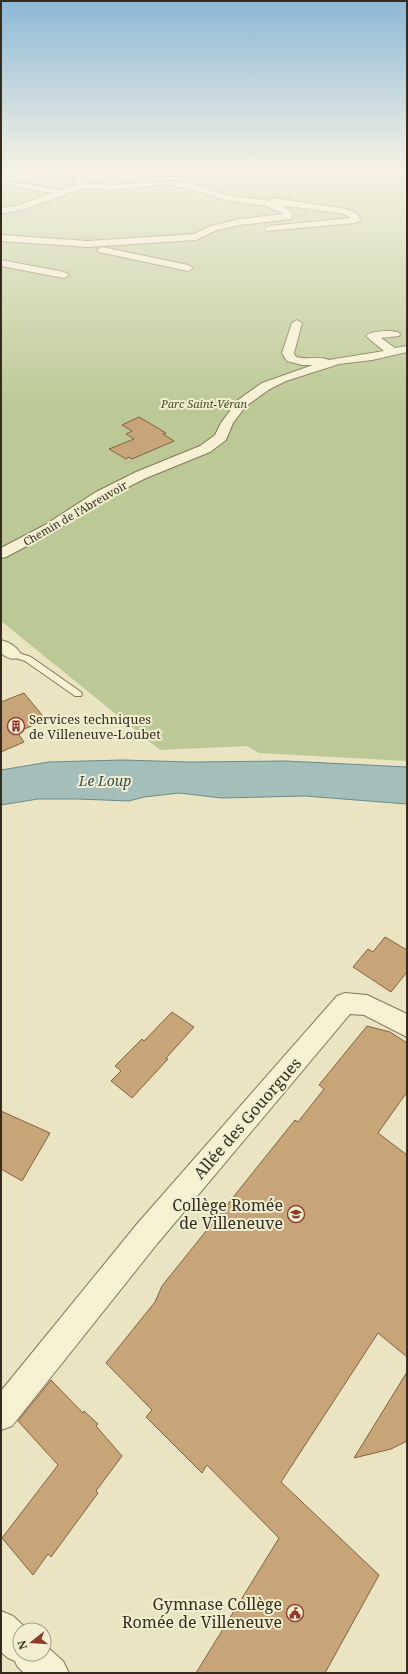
<svg xmlns="http://www.w3.org/2000/svg" width="408" height="1674" viewBox="0 0 408 1674" font-family="'Noto Serif',serif">
<rect width="100%" height="100%" fill="#ebe4c2"/>
<path fill="#bcc996" d="M1 171H407V761L259 753 247 746 160 750 1 621Z"/>
<g fill="#a4beba" stroke="#6c8b88">
<path d="M58 174 61 176 62 183 53 186H46L16 181 44 175Z"/>
<path d="M122 760 190 762 286 761 407 767V804L305 796 222 798 179 793 144 797 129 801 77 799H38L1 805V770L49 762Z"/>
</g>
<g fill="#c8a479" stroke="#826341">
<path d="M139 417 166 433 163 434 174 441 132 459 129 457 126 459 109 449 134 439 126 434 132 431 122 425Z"/>
<path d="M24 693 46 720 17 732 24 742 1 752V702Z"/>
<path d="M385 937 407 950V972L391 992 353 967 368 949 373 952Z"/>
<path d="M172 1012 194 1027 166 1058 168 1059 132 1098 111 1081 121 1071 115 1066 142 1039 144 1041Z"/>
<path d="M367 1026 390 1032 407 1043V1092L378 1133 407 1155V1357L378 1333 281 1482 379 1575 325 1673H196L279 1538 207 1465 202 1473 146 1417 152 1410 106 1363 155 1302 162 1286 295 1120 298 1122 324 1089 319 1085Z"/>
<path d="M1 1111 50 1133 22 1181 1 1169Z"/>
<path d="M407 1372V1441L391 1449 354 1458Z"/>
<path d="M51 1380 83 1413 84 1411 98 1424 96 1426 122 1456 96 1491 98 1493 51 1557 48 1554 33 1575 2 1538 58 1465 18 1421Z"/>
</g>
<g fill="none" stroke-linecap="round" stroke-linejoin="round">
<g stroke="#84765a" stroke-width="2">
<path id="lane" d="M13 651 31 657 81 692 82 694 81 696H75L25 661 10 656 9 654 10 652Z"/>
</g>
<g stroke="#84765a" stroke-width="2">
<g id="street">
<path d="M75 171H83L82 181 90 184 110 185 175 181 192 184 226 195 270 201 274 198 346 209 359 215 360 220 356 223 266 231 264 229 269 226 351 218 344 214 281 205 293 213 291 219 240 225 217 230 196 240 88 247 1 241V235L88 241 194 234 211 226 240 219 284 214 266 206 225 200 188 188 166 185 110 190 84 188 25 209 1 214V208L20 205 52 193 1 184V180L61 190 77 185 74 180Z"/>
<path d="M102 247 188 265 193 268 188 271 99 252 97 250Z"/>
<path d="M1 260 64 272 69 275 64 278 1 266Z"/>
<path d="M297 320 302 323 294 353 296 357C306 360 319 356 329 360L384 351 366 336C370 331 396 329 400 334L399 336 381 338 395 348 407 346V352L372 360 339 364 286 381 270 389 246 406 233 423 226 440 210 452 146 478 106 498 55 531 6 557 1 558V548L45 525 96 492 136 472 200 446 215 435 221 423 238 400 262 383 313 365H302L287 361 282 353 292 323Z"/>
<path d="M1 640C9 642 17 647 21 654L19 658C11 660 7 658 1 653Z"/>
<path d="M345 993 367 995 407 1014V1037L364 1015 350 1014 157 1244 12 1426 1 1430V1391L137 1224 337 996Z"/>
<path d="M1 1611 13 1616 28 1630H20V1654H44V1644L63 1661 69 1673H24L17 1666 15 1661 8 1658 1 1652Z"/>
</g>
</g>
<use href="#lane" fill="#f7f1d4" fill-rule="evenodd"/>
<use href="#street" fill="#f7f1d4" fill-rule="evenodd"/>
</g>
<linearGradient id="sky" x2="0" y2="1"><stop stop-color="#8db8d6"/><stop offset="0.42" stop-color="#f6f3e4"/><stop offset="1" stop-color="#f6f3e4" stop-opacity="0"/></linearGradient>
<rect width="408" height="405" fill="url(#sky)"/>
<defs>
<g id="building-ring" transform="scale(0.9)"><circle r="9.5" fill="#f3eed1" stroke="#903a2d" stroke-width="1.5"/><path d="M-4-6H4V6H1V3H-1V6H-4ZM-2.5-4.3h1.7v1.8h-1.7ZM.8-4.3h1.7v1.8H.8ZM-2.5-1h1.7V.8h-1.7ZM.8-1h1.7V.8H.8Z" fill="#903a2d"/></g>
<g id="school-ring" transform="scale(0.9)"><circle r="9.5" fill="#f3eed1" stroke="#903a2d" stroke-width="1.5"/><path d="M0-5L7-2L0 1L-7-2ZM-4 1L0 2.5L4 1V4Q0 6-4 4Z" fill="#903a2d"/></g>
<g id="civic-ring" transform="scale(0.9)"><circle r="9.5" fill="#f3eed1" stroke="#903a2d" stroke-width="1.5"/><path d="M-.6-6.5H3V-4.5H.6V-3L4-1V1h2V6H-6V1h2V-1L-.6-3ZM-1.2 2.5V6h2.4V2.5Z" fill="#903a2d"/></g>
</defs>
<g fill-rule="evenodd">
<use href="#building-ring" x="16" y="726"/>
<use href="#school-ring" x="296" y="1214"/>
<use href="#civic-ring" x="295" y="1613"/>
</g>
<g text-anchor="middle" dominant-baseline="central" stroke-width="4" stroke-linejoin="round" paint-order="stroke">
<g font-size="11" font-style="italic" fill="#405025" stroke="#f3eed1">
<text x="204" y="403">Parc Saint-Véran</text>
</g>
<g font-size="11" fill="#352c1e" stroke="#f3eed1">
<text transform="translate(75 513) rotate(-30)">Chemin de l'Abreuvoir</text>
</g>
<g font-size="13" fill="#352c1e" stroke="#f3eed1" text-anchor="start">
<text x="29" y="719">Services techniques<tspan x="29" dy="15">de Villeneuve-Loubet</tspan></text>
</g>
<g font-size="14" font-style="italic" fill="#2d5154" stroke="#f3eed1">
<text x="105" y="780">Le Loup</text>
</g>
<g font-size="16" fill="#352c1e" stroke="#f3eed1">
<text transform="translate(247 1118) rotate(-49)">Allée des Gouorgues</text>
</g>
<g font-size="16" fill="#352c1e" stroke="#f3eed1" text-anchor="end">
<text x="283" y="1205">Collège Romée<tspan x="283" dy="18">de Villeneuve</tspan></text>
<text x="282" y="1604">Gymnase Collège<tspan x="282" dy="18">Romée de Villeneuve</tspan></text>
</g>
</g>
<rect width="408" height="1674" fill="none" stroke="#352c1e" stroke-width="4"/>
<g transform="translate(32 1642) rotate(253)"><circle r="19" fill="#f3eed1" stroke="#a7a089"/>
<path d="M0-3L7 15L0 10L-7 15Z" fill="#903a2d"/>
<text y="-6" font-size="11" font-weight="bold" text-anchor="middle" fill="#352c1e">N</text>
</g>
</svg>
